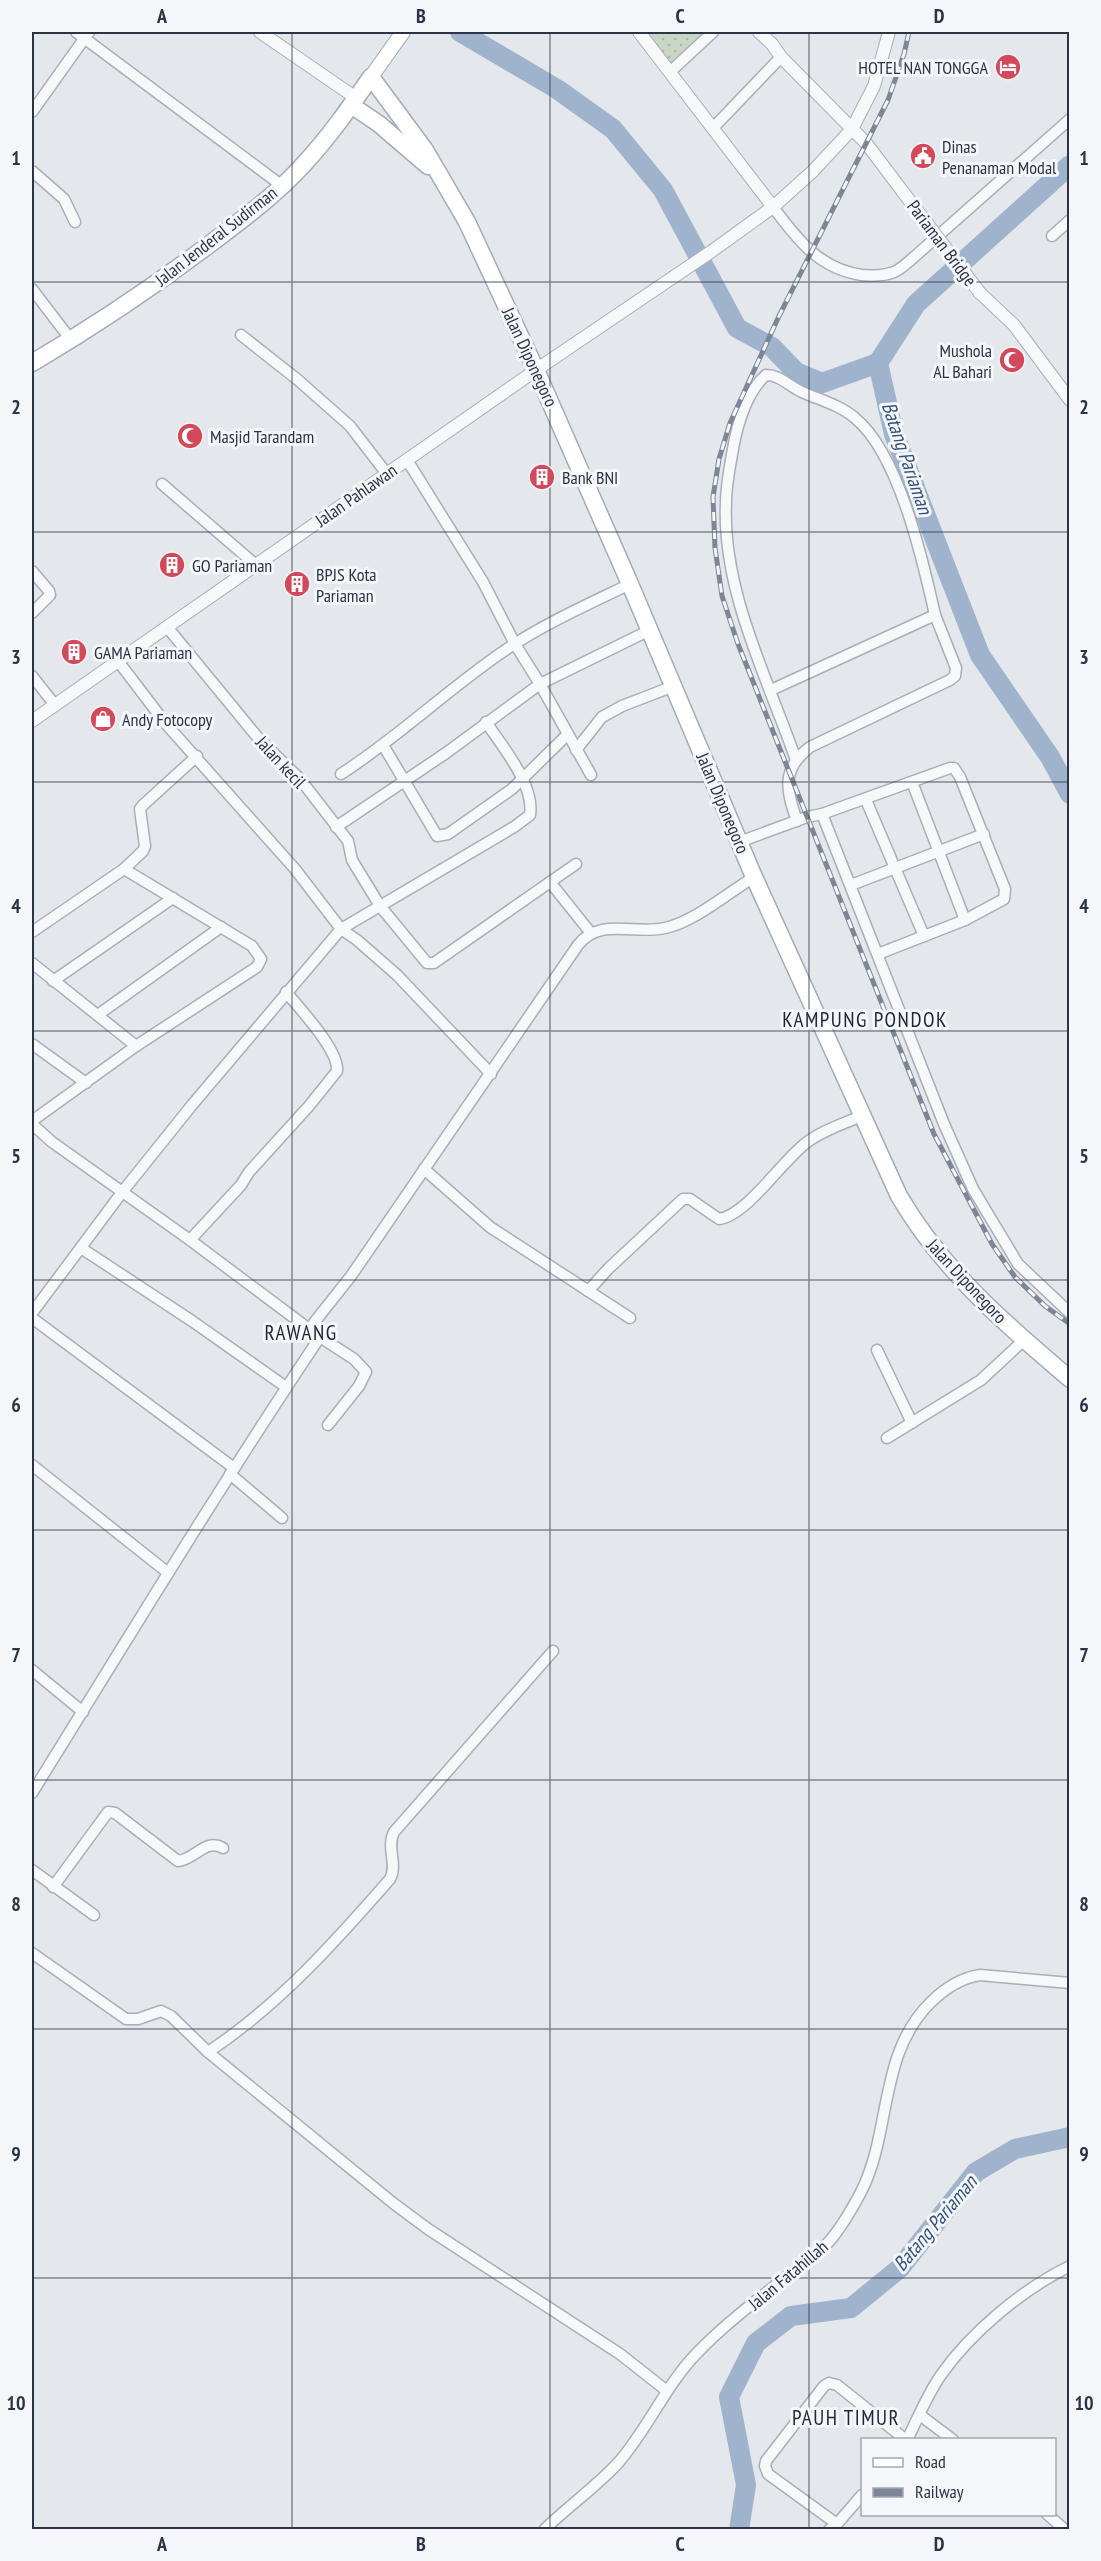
<svg xmlns="http://www.w3.org/2000/svg" width="1101" height="2561" viewBox="0 0 1101 2561" font-family="'PT Sans Narrow',sans-serif">
<defs>
<pattern id="grass-dots" width="8" height="8" patternUnits="userSpaceOnUse" patternTransform="scale(1.5)"><rect width="8" height="8" fill="#c9d6c5"/><path d="M2 2h.1M6 6h.1" fill="none" stroke="#adb8ab" stroke-width="1.8" stroke-linecap="round"/></pattern>
</defs>
<rect width="100%" height="100%" fill="#e4e7ec"/>
<path fill="url(#grass-dots)" d="M646 32H705L671 66Z"/>
<g fill="none" stroke-linecap="round" stroke-linejoin="round">
<g stroke="#9fb4cc" stroke-width="20">
<path d="M460 32 557 89 613 129 663 190 737 328 772 347 796 372 822 383 878 363"/>
<path d="M1070 165 916 304 878 363 894 434 980 655 1050 757 1070 794"/>
<path d="M739 2530 746 2485 729 2397 756 2343 791 2316 851 2308 900 2268 976 2172 1015 2149 1070 2137"/>
</g>
<g stroke="#a9aeb7" stroke-width="13">
<g id="minor">
<path d="M76 32 281 185"/>
<path d="M671 71 713 32"/>
<path d="M32 112 89 32"/>
<path d="M714 127 781 57"/>
<path d="M32 171 64 199 75 222"/>
<path d="M773 207C797 239 819 269 862 275 873 276 884 276 894 272 901 269 907 263 913 258L1070 119"/>
<path d="M1052 236 1070 220"/>
<path d="M32 289 71 340"/>
<path d="M241 335 298 380 350 426 387 474"/>
<path d="M407 460 483 582 515 644 540 684 591 775"/>
<path d="M162 484 256 565"/>
<path d="M32 571 49 591 50 595 32 613"/>
<path d="M167 627 259 739 300 779 348 841 352 860 380 906 427 963H434L576 864"/>
<path d="M32 676 55 705"/>
<path d="M771 690 935 615 956 668 955 676 950 680 810 747C781 769 786 790 797 821"/>
<path d="M486 722C502 746 535 785 530 815L514 827 341 929 357 940 397 975 491 1074"/>
<path d="M383 745 437 836 448 834 512 789 567 735"/>
<path d="M576 750 602 717 622 706 674 686"/>
<path d="M796 760C768 679 722 591 726 503 726 485 730 466 733 449 737 425 747 391 766 375 780 375 789 386 802 392 820 400 840 405 855 418 899 454 923 561 935 615"/>
<path d="M341 774C397 738 446 691 501 653 541 625 587 605 630 584"/>
<path d="M912 782 965 920"/>
<path d="M866 800 924 936"/>
<path d="M822 814 950 768H954L960 777 1005 889 1004 899 965 920 878 954"/>
<path d="M336 827 446 753 540 684 650 630"/>
<path d="M739 842 807 817 822 814 944 1124 973 1189 1018 1264 1070 1313"/>
<path d="M124 869 143 851 145 846 140 809 142 806 197 756"/>
<path d="M550 882 590 932"/>
<path d="M851 885 984 834"/>
<path d="M32 932 124 869 252 946 261 959 257 967 136 1046 32 1121"/>
<path d="M32 963 136 1046"/>
<path d="M53 981 173 898"/>
<path d="M99 1014 221 927"/>
<path d="M32 1044 86 1083"/>
<path d="M32 1124 52 1142 190 1240 309 1329"/>
<path d="M424 1169 490 1227 630 1318"/>
<path d="M190 1240 241 1185 249 1172 309 1106 337 1071C339 1050 300 1009 286 992"/>
<path d="M81 1248 192 1321 286 1387"/>
<path d="M588 1291 609 1268 683 1199H690L719 1219C747 1215 782 1161 806 1143 821 1131 843 1124 861 1116"/>
<path d="M32 1313 123 1191 192 1105 341 929 295 869 166 724 118 661"/>
<path d="M32 1318 234 1468"/>
<path d="M320 1337 354 1359 366 1372 359 1386 328 1425"/>
<path d="M877 1350 912 1423"/>
<path d="M887 1438 981 1380 1024 1340"/>
<path d="M32 1465 167 1572"/>
<path d="M230 1474 282 1518"/>
<path d="M32 1670 83 1712"/>
<path d="M32 1793C127 1640 220 1486 320 1337L309 1329 351 1276 578 945C600 917 634 935 665 928 694 922 728 893 754 877"/>
<path d="M32 1870 94 1915"/>
<path d="M53 1887 108 1812 115 1813 178 1861C196 1859 205 1838 223 1848"/>
<path d="M32 1953 126 2019H138L161 2011 171 2016 208 2052 393 2203 428 2229 620 2354 667 2391"/>
<path d="M208 2052C279 2005 335 1942 390 1879 398 1865 386 1847 394 1832L553 1651"/>
<path d="M920 2415 953 2440"/>
<path d="M907 2440C918 2418 927 2395 941 2375 971 2332 1023 2289 1070 2266"/>
<path d="M1047 2514 1065 2530"/>
<path d="M837 2524 768 2474 765 2466 766 2461 824 2386 829 2383 837 2385 906 2440"/>
<path d="M544 2530C567 2507 596 2487 618 2463 648 2429 665 2386 697 2353 723 2326 754 2302 784 2279 798 2268 813 2259 826 2245 840 2230 851 2211 861 2192 892 2131 878 2055 930 2003 944 1989 960 1978 980 1975L1070 1983"/>
<path d="M829 2530 837 2524 862 2495"/>
</g>
</g>
<g stroke="#a9aeb7" stroke-width="14">
<g id="tertiary">
<path d="M260 32 356 98"/>
<path d="M639 32 773 207"/>
<path d="M759 32 772 44 781 57 866 143 903 192"/>
<path d="M980 293 1014 325 1070 400"/>
<path d="M32 721 536 370 712 251 773 207 813 171 852 129 874 86 889 32"/>
</g>
</g>
<g stroke="#a9aeb7" stroke-width="16">
<path id="secondary" d="M371 77 403 32"/>
</g>
<g stroke="#a3abb8" stroke-width="19">
<g id="primary">
<path d="M351 105 379 124 428 166"/>
<path d="M32 363C93 327 153 287 210 244 243 219 277 194 304 164 329 137 350 107 371 77L425 150 467 222 536 370 630 584 754 877 899 1196C943 1271 1004 1323 1070 1379"/>
</g>
</g>
<use href="#minor" stroke="#f7f8fa" stroke-width="10"/>
<use href="#tertiary" stroke="#f7f8fa" stroke-width="12"/>
<use href="#secondary" stroke="#fff" stroke-width="14"/>
<use href="#primary" stroke="#fff" stroke-width="16"/>
<g stroke="#7d8696" stroke-width="5">
<path id="rail" d="M909 32 904 54 888 100 779 316 730 423 719 459 713 497 715 548 722 596 738 644 934 1134 992 1244 1015 1277 1045 1306 1070 1324"/>
</g>
<use href="#rail" stroke="#f4f6f9" stroke-width="3" stroke-dasharray="9" stroke-linecap="butt"/>
<g stroke="#a9aeb7" stroke-width="14" stroke-linecap="butt">
<path id="tertiary-bridge" d="M903 192 980 293"/>
</g>
<use href="#tertiary-bridge" stroke="#f7f8fa" stroke-width="12"/>
</g>
<path fill="none" stroke="#2b3445" stroke-width="1.5" stroke-opacity="0.55" d="M292 32V2530M550 32V2530M809 32V2530M32 282H1070M32 532H1070M32 782H1070M32 1031H1070M32 1280H1070M32 1530H1070M32 1780H1070M32 2029H1070M32 2278H1070"/>
<defs>
<g id="hotel-disc" transform="scale(1.35)"><circle r="9.5" fill="#d1495b" stroke="#f4f6f9"/><path d="M-6-4.5h1.5V1H6V5H4.5V3h-9V5H-6ZM-4 0a1.8 1.8 0 1 1 3.6 0ZM.5 0V-2.5h3Q6-2.5 6 0Z" fill="#fff"/></g>
<g id="civic-disc" transform="scale(1.35)"><circle r="9.5" fill="#d1495b" stroke="#f4f6f9"/><path d="M-.6-6.5H3V-4.5H.6V-3L4-1V1h2V6H-6V1h2V-1L-.6-3ZM-1.2 2.5V6h2.4V2.5Z" fill="#fff"/></g>
<g id="mosque-disc" transform="scale(1.35)"><circle r="9.5" fill="#d1495b" stroke="#f4f6f9"/><path d="M3.5-4.9A6 6 0 1 0 3.5 4.9A5 5 0 1 1 3.5-4.9Z" fill="#fff"/></g>
<g id="building-disc" transform="scale(1.35)"><circle r="9.5" fill="#d1495b" stroke="#f4f6f9"/><path d="M-4-6H4V6H1V3H-1V6H-4ZM-2.5-4.3h1.7v1.8h-1.7ZM.8-4.3h1.7v1.8H.8ZM-2.5-1h1.7V.8h-1.7ZM.8-1h1.7V.8H.8Z" fill="#fff"/></g>
<g id="shop-disc" transform="scale(1.35)"><circle r="9.5" fill="#d1495b" stroke="#f4f6f9"/><path d="M-5-2.5h2.3a2.7 3.5 0 0 1 5.4 0H5L5.5 6h-11ZM-1.5-2.5h3a1.5 2.3 0 0 0-3 0Z" fill="#fff"/></g>
</defs>
<g fill-rule="evenodd">
<use href="#hotel-disc" x="1008" y="67"/>
<use href="#civic-disc" x="923" y="156"/>
<use href="#mosque-disc" x="1012" y="360"/>
<use href="#mosque-disc" x="190" y="436"/>
<use href="#building-disc" x="542" y="477"/>
<use href="#building-disc" x="172" y="565"/>
<use href="#building-disc" x="297" y="584"/>
<use href="#building-disc" x="74" y="652"/>
<use href="#shop-disc" x="103" y="719"/>
</g>
<g text-anchor="middle" dominant-baseline="central" stroke-width="6" stroke-linejoin="round" paint-order="stroke">
<g font-size="18" fill="#2b3445" stroke="#f4f6f9" text-anchor="start">
<text x="988" y="67" text-anchor="end">HOTEL NAN TONGGA</text>
<text x="942" y="146">Dinas<tspan x="942" dy="21">Penanaman Modal</tspan></text>
<text x="992" y="350" text-anchor="end">Mushola<tspan x="992" dy="21">AL Bahari</tspan></text>
<text x="210" y="436">Masjid Tarandam</text>
<text x="562" y="477">Bank BNI</text>
<text x="192" y="565">GO Pariaman</text>
<text x="316" y="574">BPJS Kota<tspan x="316" dy="21">Pariaman</tspan></text>
<text x="94" y="652">GAMA Pariaman</text>
<text x="122" y="719">Andy Fotocopy</text>
</g>
<g font-size="18" fill="#2b3445" stroke="#f4f6f9">
<text transform="translate(216 236) rotate(-38)">Jalan Jenderal Sudirman</text>
<text transform="translate(942 243) rotate(53)">Pariaman Bridge</text>
<text transform="translate(530 357) rotate(65)">Jalan Diponegoro</text>
<text transform="translate(356 495) rotate(-35)">Jalan Pahlawan</text>
<text transform="translate(281 762) rotate(47)">Jalan kecil</text>
<text transform="translate(723 803) rotate(67)">Jalan Diponegoro</text>
<text transform="translate(967 1281) rotate(47)">Jalan Diponegoro</text>
<text transform="translate(788 2275) rotate(-40)">Jalan Fatahillah</text>
</g>
<g font-size="20" font-style="italic" fill="#34527a" stroke="#f4f6f9">
<text transform="translate(907 458) rotate(71)">Batang Pariaman</text>
<text transform="translate(935 2223) rotate(-50)">Batang Pariaman</text>
</g>
<g font-size="21" letter-spacing="1.5" fill="#1d2536" stroke="#f4f6f9">
<text x="865" y="1019">KAMPUNG PONDOK</text>
<text x="301" y="1332">RAWANG</text>
<text x="846" y="2417">PAUH TIMUR</text>
</g>
</g>
<rect width="1101" height="2561" fill="none" stroke="#f4f6f9" stroke-width="66"/>
<rect x="861" y="2438" width="195" height="78" fill="#f4f6f9" stroke="#a4a8b1" stroke-width="1.5"/>
<rect x="873" y="2458" width="30" height="9" fill="#ffffff" stroke="#a4a8b1" stroke-width="1.5"/>
<text x="915" y="2468" font-size="18" fill="#2b3445">Road</text>
<rect x="873" y="2488" width="30" height="9" fill="#7d8696" stroke="#a4a8b1" stroke-width="1.5"/>
<text x="915" y="2498" font-size="18" fill="#2b3445">Railway</text>
<rect x="33" y="33" width="1035" height="2495" fill="none" stroke="#2b3445" stroke-width="2"/>
<g font-size="20" text-anchor="middle" font-weight="bold" fill="#2b3445">
<text x="162" y="23">A</text>
<text x="421" y="23">B</text>
<text x="680" y="23">C</text>
<text x="939" y="23">D</text>
<text x="16" y="165">1</text>
<text x="1084" y="165">1</text>
<text x="16" y="414">2</text>
<text x="1084" y="414">2</text>
<text x="16" y="664">3</text>
<text x="1084" y="664">3</text>
<text x="16" y="913">4</text>
<text x="1084" y="913">4</text>
<text x="16" y="1163">5</text>
<text x="1084" y="1163">5</text>
<text x="16" y="1412">6</text>
<text x="1084" y="1412">6</text>
<text x="16" y="1662">7</text>
<text x="1084" y="1662">7</text>
<text x="16" y="1911">8</text>
<text x="1084" y="1911">8</text>
<text x="16" y="2161">9</text>
<text x="1084" y="2161">9</text>
<text x="16" y="2410">10</text>
<text x="1084" y="2410">10</text>
<text x="162" y="2551">A</text>
<text x="421" y="2551">B</text>
<text x="680" y="2551">C</text>
<text x="939" y="2551">D</text>
</g>
</svg>
